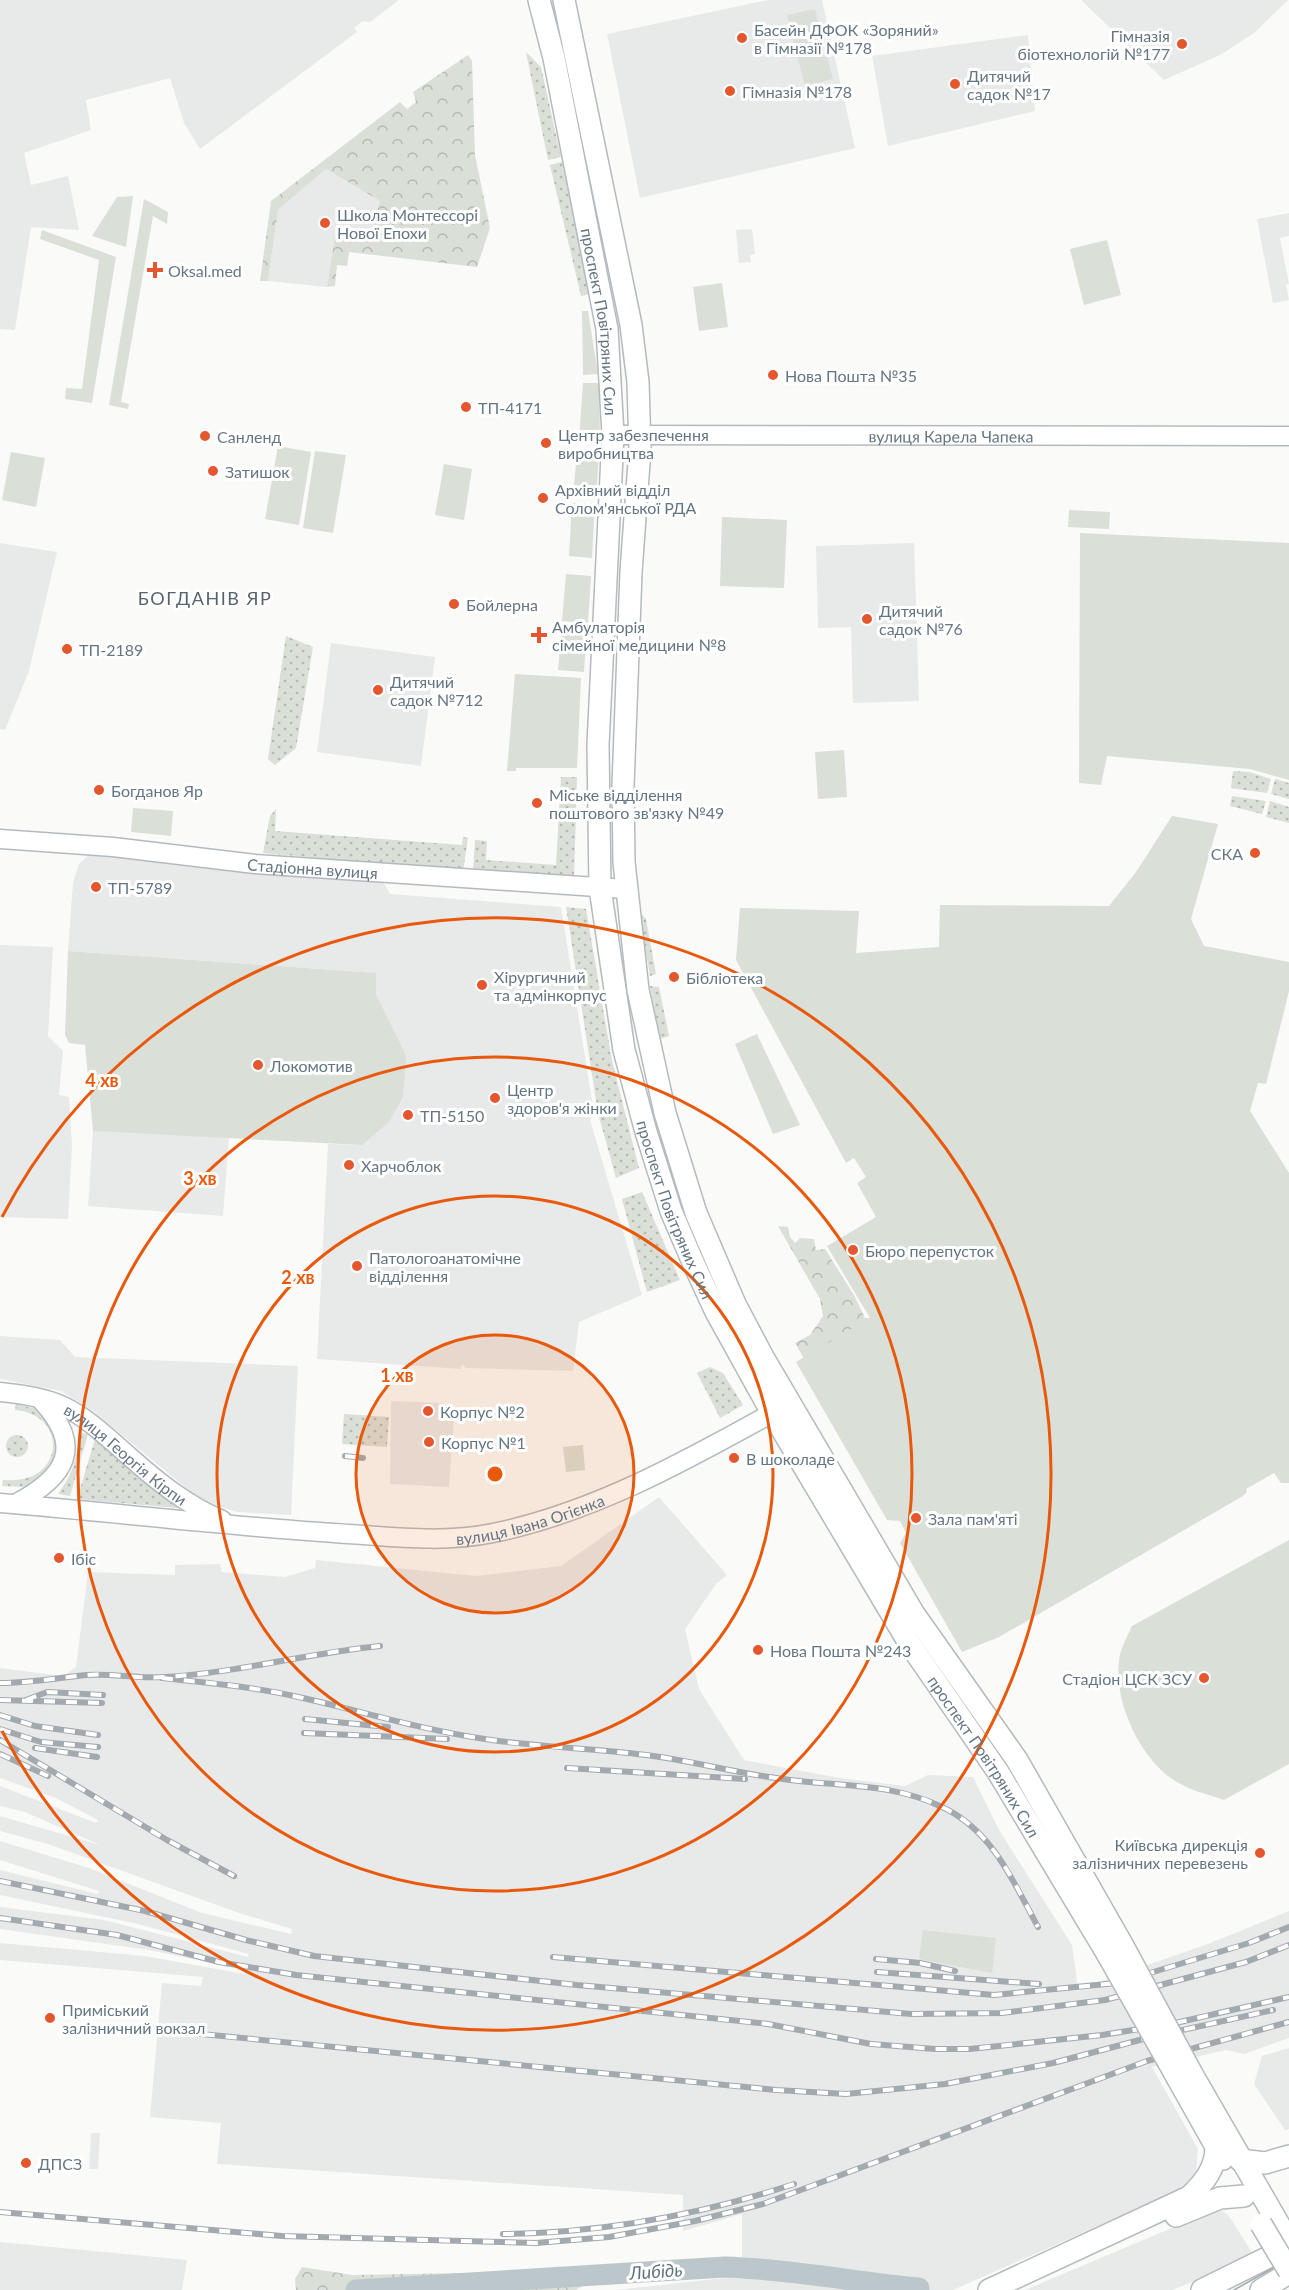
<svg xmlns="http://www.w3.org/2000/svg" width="1289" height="2290" viewBox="0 0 1289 2290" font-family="Lato,sans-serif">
<defs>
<pattern id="grass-dots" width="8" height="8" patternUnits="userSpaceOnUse" patternTransform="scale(1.5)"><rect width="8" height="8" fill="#dadfd7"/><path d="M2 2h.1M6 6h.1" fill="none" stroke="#b4b9b4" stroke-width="1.8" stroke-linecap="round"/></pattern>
<pattern id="forest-crowns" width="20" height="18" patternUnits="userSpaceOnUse" patternTransform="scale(1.5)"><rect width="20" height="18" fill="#dadfd7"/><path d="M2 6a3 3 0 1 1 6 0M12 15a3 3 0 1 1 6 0" fill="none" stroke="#b4b9b4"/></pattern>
</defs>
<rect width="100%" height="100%" fill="#fafaf8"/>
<g fill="#e8e9e9">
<path d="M0 0H399L370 22 363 21 354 28 357 32 200 149 184 123 170 78 86 100 91 130 24 153 31 185 68 176 79 230 31 227 15 330 0 329Z"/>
<path d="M768 0H822L855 148 640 198 607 34Z"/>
<path d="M1081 0H1288L1254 33 1222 54 1164 80Z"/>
<path d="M1028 35 1035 111 888 146 872 56Z"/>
<path d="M326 169 380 201 371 237 335 236 327 287 268 281 278 210Z"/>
<path d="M1289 213V236L1280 238 1289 284 1286 285 1289 300 1273 303 1257 219Z"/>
<path d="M752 229 755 254 750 255 751 262 739 263 736 230Z"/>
<path d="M0 543 57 552 29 671 5 730 0 729Z"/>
<path d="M914 543 919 701 853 703 851 627 818 628 816 546Z"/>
<path d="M331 643 435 657 421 766 317 752Z"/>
<path d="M91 853 381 878 390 894 561 907 594 1113 590 1120 642 1295 579 1322 573 1371 466 1368 462 1364 461 1369 317 1359 328 1144 362 1145 406 1055 376 994V973L68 951 73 882 79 864Z"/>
<path d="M0 945 53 947 48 1036 63 1051 59 1095 69 1097 72 1145 68 1219 0 1217Z"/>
<path d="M93 1131 229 1137 223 1216 88 1206Z"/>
<path d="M0 1336 60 1340 75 1357 298 1366 291 1515 238 1512 217 1506 191 1492 94 1412 61 1391 0 1379Z"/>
<path d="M391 1401 443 1403V1420H454L449 1487 390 1484Z"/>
<path d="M659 1497 727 1575 716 1584 685 1629 699 1689 744 1760 840 1778 905 1786 928 1775 973 1777 999 1830 1072 1945 1078 1989 1208 1944 1289 1911V2038L1244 2054 1226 2050 1152 2067 1198 2149 1196 2172 1188 2184 1177 2191 953 2290H615L742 2276V2214L683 2231V2195L217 2164 221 2123 150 2117 162 1983 201 1986 203 1977 0 1960V1943L145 1956 245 1974 246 1970 149 1950 0 1929V1907L104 1920 248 1957 249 1954 138 1924 0 1895V1870L98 1894 99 1891 0 1860V1841L89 1868 202 1913 291 1934 292 1929 239 1913 48 1844 0 1831V1816L100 1845 25 1812 0 1806V1786L96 1823 98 1820 56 1798 0 1778V1668L63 1676 76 1667 88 1572 175 1575V1565L220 1564 222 1572 285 1577 315 1568 316 1560 476 1576 561 1566Z"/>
<path d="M1289 2048V2129L1285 2130 1254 2084 1262 2056Z"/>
<path d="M91 2133H100L98 2169H89Z"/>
<path d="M1219 2208 1229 2216 1253 2254 1198 2280 1172 2290H1025Z"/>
<path d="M0 2242 187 2260 182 2290H0Z"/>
</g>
<g fill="url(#grass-dots)">
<path d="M526 52 541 67 561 157 548 160Z"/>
<path d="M562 162 591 294 581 296 550 165Z"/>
<path d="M286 636 313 647 296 748 275 765 268 759Z"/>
<path d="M1233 771 1249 772 1271 779 1267 793 1231 788Z"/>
<path d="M561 777H577L574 878 473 872 475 840 487 841 486 860 556 865Z"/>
<path d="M1275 779 1289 783V799L1271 794Z"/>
<path d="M1232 796 1266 801 1262 814 1230 806Z"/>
<path d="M1270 801 1289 807V823L1266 817Z"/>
<path d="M276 809 275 831 462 845 463 837 468 838 463 871 263 853 270 816Z"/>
<path d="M566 907 586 909 612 1061 639 1168 616 1178 598 1113Z"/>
<path d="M639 911 646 919 656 974 650 976Z"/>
<path d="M650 986 659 987 669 1036 660 1039Z"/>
<path d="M642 1192 680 1280 647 1292 622 1199Z"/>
<path d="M710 1367 723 1373 743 1405 720 1418 697 1373Z"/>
<path d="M16 1404 37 1409 51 1421 58 1439V1455L50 1472 26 1487 2 1486 3 1480C66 1486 69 1414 15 1410Z"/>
<path d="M344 1414 389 1417 387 1447 342 1444Z"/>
<path d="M80 1433 88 1434 70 1496 58 1494C73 1474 77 1458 80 1433Z"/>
<circle cx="17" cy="1446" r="11"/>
<path d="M95 1439 138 1477 178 1508 77 1499Z"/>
</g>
<g fill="url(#forest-crowns)">
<path d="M468 55 472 61 475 155 490 228 477 267 349 252 347 266 337 265 335 286 327 287 335 236 370 237 380 201 326 169 278 210 268 281H260L271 201 400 102 407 109 416 102 413 92Z"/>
<path d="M778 1226 788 1227 790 1237 795 1243 800 1238 814 1239 816 1250 825 1249 854 1295 865 1318 876 1319 809 1367 795 1343 810 1335 823 1316 820 1299Z"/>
<path d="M302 2267 352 2275 518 2272C540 2277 563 2271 586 2274L587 2283 576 2290H296L295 2279Z"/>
</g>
<g fill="#dadfd7">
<path d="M815 9 833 79 805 86 787 15Z"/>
<path d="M133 196 126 247 92 236 117 197Z"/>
<path d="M144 199 168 212 167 224 153 216 121 402 129 404 128 409 109 405Z"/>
<path d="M42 230 116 257 92 403 65 399 66 388 82 389 99 260 40 239Z"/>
<path d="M1107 240 1121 295 1084 305 1070 249Z"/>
<path d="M722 283 728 327 699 331 693 287Z"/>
<path d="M582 311H588L598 374 583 375Z"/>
<path d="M583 383H599L600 440 579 439Z"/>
<path d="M278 446 311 452 299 525 265 519Z"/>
<path d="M315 451 346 455 333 533 303 528Z"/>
<path d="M11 452 45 458 36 507 2 500Z"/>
<path d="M577 453 599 454 596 498 573 496Z"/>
<path d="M444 464 472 469 464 520 435 515Z"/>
<path d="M572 503 595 504 592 558 569 556Z"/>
<path d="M1069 510 1110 512 1109 529 1068 527Z"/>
<path d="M722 517 787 520 784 588 720 586Z"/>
<path d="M1080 533 1289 543V780L1250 769 1107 756 1101 785 1079 783Z"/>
<path d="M566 574 591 576 588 623 562 621Z"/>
<path d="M562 627 587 628 584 672 558 670Z"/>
<path d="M515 674 581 678 577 768H516V771H507Z"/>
<path d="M844 750 847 797 818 799 815 752Z"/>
<path d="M133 808 173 811 171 836 131 832Z"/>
<path d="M1172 816 1218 824 1191 919 1204 946 1289 962V991L1266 1084 1258 1083 1250 1111 1289 1173V1483H1281L1274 1473 1246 1489 1247 1492 1243 1496 999 1637 962 1652 900 1543 906 1533 900 1521 887 1520 796 1362 870 1318 827 1246 876 1217 857 1183 866 1177 854 1158 846 1163 736 960 740 908 859 911 856 953 939 947 940 905 1109 906 1136 872Z"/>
<path d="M68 951 376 973V994L406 1055 403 1097 389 1122 362 1145 93 1131 85 1045 69 1043 65 1035Z"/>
<path d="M757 1034 800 1125 773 1134 735 1044Z"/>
<path d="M583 1445 585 1470 566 1472 563 1447Z"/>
<path d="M1289 1540V1764L1224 1800C1207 1794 1188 1790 1172 1779 1139 1756 1114 1702 1119 1661 1120 1649 1127 1637 1132 1626Z"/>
<path d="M923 1930 996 1938 992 1973 919 1959Z"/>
</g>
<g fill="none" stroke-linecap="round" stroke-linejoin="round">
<path stroke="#bbc7cb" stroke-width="21" d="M356 2290 725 2267C790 2269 854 2282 919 2288"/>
<g stroke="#b3babf" stroke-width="21">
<g id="secondary">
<path id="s1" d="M613 435 1289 436"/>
<path id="s2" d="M0 839 113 847 255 864 626 889"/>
<path id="s3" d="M0 1392C21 1394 44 1397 63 1406 88 1418 109 1439 130 1457 158 1482 187 1505 222 1520"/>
<path id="s4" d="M0 1503C112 1512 223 1526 334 1533 387 1536 441 1544 493 1533 596 1512 691 1458 783 1407"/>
<path d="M15 1504C66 1477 85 1447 41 1400"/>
</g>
</g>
<g stroke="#b5babe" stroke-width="24">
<g id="primary">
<path id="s5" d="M539 0 554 58 607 329 613 435 598 745 600 888 624 1050 646 1132 671 1211 692 1260 716 1312 772 1413 909 1643 998 1772 1108 1955"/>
<path d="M564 0 631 325 638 382 640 449 631 572 623 786 624 862 638 990 665 1113 696 1213 735 1304 763 1357 914 1614 1017 1760 1123 1946"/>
<path d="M1192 2074 1289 2242"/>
<path d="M1178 2079 1223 2159"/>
<path d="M1240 2160 1265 2163 1289 2156"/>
<path d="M1176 2216 1220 2198 1244 2196"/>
<path d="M989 2290 1189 2197C1204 2183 1216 2168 1216 2147"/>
<path d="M1202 2290 1289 2247"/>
<path d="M1261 2290 1289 2273"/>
</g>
</g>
<use href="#secondary" stroke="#fff" stroke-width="18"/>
<use href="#primary" stroke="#fff" stroke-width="21"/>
<path stroke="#a2aab0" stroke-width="1.5" d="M1234 2290 1289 2259"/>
<g stroke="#a2aab0" stroke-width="6">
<g id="rail">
<path d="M345 1456 363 1458"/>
<path d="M162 1678C209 1683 257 1687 303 1698 364 1712 423 1730 485 1739 536 1747 586 1748 637 1754 686 1759 734 1773 783 1779 838 1787 890 1782 942 1807 992 1830 1013 1881 1038 1927"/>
<path d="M0 1683C29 1683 57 1678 86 1675 112 1673 138 1679 164 1677 237 1673 308 1653 380 1646"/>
<path d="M0 1700 102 1703"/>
<path d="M26 1700 47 1692 103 1695"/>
<path d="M0 1715 35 1726 98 1735"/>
<path d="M305 1719 388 1727"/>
<path d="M0 1729 41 1742 98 1747"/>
<path d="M304 1733 447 1739"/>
<path d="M0 1740 167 1840 234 1876"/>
<path d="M35 1748 97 1757"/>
<path d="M0 1754 48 1776"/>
<path d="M567 1768 745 1779"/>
<path d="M0 1881 145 1911 246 1940 314 1956 577 1985 911 2014 1002 2013 1105 2000 1246 1962 1289 1945"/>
<path d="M0 1918 117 1935 219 1962 296 1975 768 2024 871 2044 935 2049H970L1102 2035 1171 2024 1289 1997"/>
<path d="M553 1957 994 1995 1117 1983 1249 1943 1289 1927"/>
<path d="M876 1959 920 1963 955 1971"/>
<path d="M877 1972 1039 1984"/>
<path d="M160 2030 776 2090 846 2094 945 2084 1053 2063 1151 2037 1273 2010"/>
<path d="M0 2212 282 2236 536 2243 609 2237 695 2221 763 2204 1147 2061 1289 2022"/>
<path d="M503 2234C601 2233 700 2215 794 2184"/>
</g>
</g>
<use href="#rail" stroke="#fff" stroke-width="4" stroke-dasharray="11" stroke-linecap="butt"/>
<g stroke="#b5babe" stroke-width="24" stroke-linecap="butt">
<g id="primary-bridge">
<path d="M1123 1946 1192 2074"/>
<path d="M1108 1955 1178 2079"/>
<path d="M1261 2224 1289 2271"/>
</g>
</g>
<use href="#primary-bridge" stroke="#fff" stroke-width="21"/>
</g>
<circle cx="495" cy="1474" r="139" fill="#e8590c" fill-opacity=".12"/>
<g fill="none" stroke="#e8590c" stroke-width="3">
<circle cx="495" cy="1474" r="139"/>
<circle cx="495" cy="1474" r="278"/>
<circle cx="495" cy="1474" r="417"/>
<path d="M2 1217A556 556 0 1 1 2 1731"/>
</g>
<g fill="#e4572e" stroke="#fff" stroke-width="2">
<circle cx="742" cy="38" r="6"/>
<circle cx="1182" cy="44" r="6"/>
<circle cx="955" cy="84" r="6"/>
<circle cx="730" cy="91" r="6"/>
<circle cx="325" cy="223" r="6"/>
<path d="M152 261h6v6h6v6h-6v6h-6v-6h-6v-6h6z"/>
<circle cx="773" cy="375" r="6"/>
<circle cx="466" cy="407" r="6"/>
<circle cx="205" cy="436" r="6"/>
<circle cx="546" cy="443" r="6"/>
<circle cx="213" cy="471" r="6"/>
<circle cx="543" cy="498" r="6"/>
<circle cx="454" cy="604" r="6"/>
<circle cx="867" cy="619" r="6"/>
<path d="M536 626h6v6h6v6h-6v6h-6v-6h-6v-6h6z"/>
<circle cx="67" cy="649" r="6"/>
<circle cx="378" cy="690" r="6"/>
<circle cx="99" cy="790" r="6"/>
<circle cx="537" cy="803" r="6"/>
<circle cx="1255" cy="853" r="6"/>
<circle cx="96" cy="887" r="6"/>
<circle cx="674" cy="977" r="6"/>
<circle cx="482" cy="985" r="6"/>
<circle cx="258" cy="1065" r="6"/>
<circle cx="495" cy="1098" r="6"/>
<circle cx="408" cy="1115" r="6"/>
<circle cx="349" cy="1165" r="6"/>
<circle cx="853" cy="1250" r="6"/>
<circle cx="357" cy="1266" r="6"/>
<circle cx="428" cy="1411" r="6"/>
<circle cx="429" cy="1442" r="6"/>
<circle cx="734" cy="1458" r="6"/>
<circle cx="916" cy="1518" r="6"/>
<circle cx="59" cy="1558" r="6"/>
<circle cx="758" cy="1650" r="6"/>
<circle cx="1204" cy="1678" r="6"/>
<circle cx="1260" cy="1853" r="6"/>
<circle cx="50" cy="2018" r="6"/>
<circle cx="26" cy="2163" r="6"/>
</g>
<g text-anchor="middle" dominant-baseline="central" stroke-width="6" stroke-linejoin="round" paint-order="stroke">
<g font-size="16" fill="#657683" stroke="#fff" text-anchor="start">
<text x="754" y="29">Басейн ДФОК «Зоряний»<tspan x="754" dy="18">в Гімназії №178</tspan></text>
<text x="1170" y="35" text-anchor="end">Гімназія<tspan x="1170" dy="18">біотехнологій №177</tspan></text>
<text x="967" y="75">Дитячий<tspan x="967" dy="18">садок №17</tspan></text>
<text x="742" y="91">Гімназія №178</text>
<text x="337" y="214">Школа Монтессорі<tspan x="337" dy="18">Нової Епохи</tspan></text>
<text x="168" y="270">Oksal.med</text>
<text x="785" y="375">Нова Пошта №35</text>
<text x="478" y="407">ТП-4171</text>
<text x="558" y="434">Центр забезпечення<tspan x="558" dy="18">виробництва</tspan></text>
<text x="217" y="436">Санленд</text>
<text x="225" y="471">Затишок</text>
<text x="555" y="489">Архівний відділ<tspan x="555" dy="18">Солом'янської РДА</tspan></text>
<text x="466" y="604">Бойлерна</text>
<text x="879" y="610">Дитячий<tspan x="879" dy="18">садок №76</tspan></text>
<text x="552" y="626">Амбулаторія<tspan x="552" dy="18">сімейної медицини №8</tspan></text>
<text x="79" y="649">ТП-2189</text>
<text x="390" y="681">Дитячий<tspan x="390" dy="18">садок №712</tspan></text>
<text x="111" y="790">Богданов Яр</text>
<text x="549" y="794">Міське відділення<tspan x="549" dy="18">поштового зв'язку №49</tspan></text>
<text x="1243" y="853" text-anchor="end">СКА</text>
<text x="108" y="887">ТП-5789</text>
<text x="494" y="976">Хірургичний<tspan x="494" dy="18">та адмінкорпус</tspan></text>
<text x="686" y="977">Бібліотека</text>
<text x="270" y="1065">Локомотив</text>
<text x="507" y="1089">Центр<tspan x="507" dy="18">здоров'я жінки</tspan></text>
<text x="420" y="1115">ТП-5150</text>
<text x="361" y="1165">Харчоблок</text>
<text x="865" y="1250">Бюро перепусток</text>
<text x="369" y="1257">Патологоанатомічне<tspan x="369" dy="18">відділення</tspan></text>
<text x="440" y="1411">Корпус №2</text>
<text x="441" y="1442">Корпус №1</text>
<text x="746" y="1458">В шоколаде</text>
<text x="928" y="1518">Зала пам'яті</text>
<text x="71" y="1558">Ібіс</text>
<text x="770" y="1650">Нова Пошта №243</text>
<text x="1192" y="1678" text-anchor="end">Стадіон ЦСК ЗСУ</text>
<text x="1248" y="1844" text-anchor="end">Київська дирекція<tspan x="1248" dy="18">залізничних перевезень</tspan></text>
<text x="62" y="2009">Приміський<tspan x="62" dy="18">залізничний вокзал</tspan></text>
<text x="38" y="2163">ДПСЗ</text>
</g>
<g font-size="16" fill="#657683" stroke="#fff">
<text stroke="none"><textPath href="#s5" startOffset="328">проспект Повітряних Сил</textPath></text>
<text stroke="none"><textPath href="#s1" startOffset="338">вулиця Карела Чапека</textPath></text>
<text stroke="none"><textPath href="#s2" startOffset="314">Стадіонна вулиця</textPath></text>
<text stroke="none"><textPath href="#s5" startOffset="1227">проспект Повітряних Сил</textPath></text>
<text stroke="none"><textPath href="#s3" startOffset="144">вулиця Георгія Кірпи</textPath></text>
<text stroke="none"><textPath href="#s4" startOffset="534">вулиця Івана Огієнка</textPath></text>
<text stroke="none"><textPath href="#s5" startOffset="1857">проспект Повітряних Сил</textPath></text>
</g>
<g font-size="18" letter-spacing="1.5" fill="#57646e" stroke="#fff">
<text x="205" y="598">БОГДАНІВ ЯР</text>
</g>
<g font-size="18" font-style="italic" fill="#60757c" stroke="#fff">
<text transform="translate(656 2271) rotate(-4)">Либідь</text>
</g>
</g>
<circle cx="495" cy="1474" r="9" fill="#e8590c" stroke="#fff" stroke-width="3"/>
<g font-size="18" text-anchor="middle" font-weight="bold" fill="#e8590c" stroke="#fff" stroke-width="6" stroke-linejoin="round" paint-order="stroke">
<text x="102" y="1087">4 хв</text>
<text x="200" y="1185">3 хв</text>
<text x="298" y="1284">2 хв</text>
<text x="397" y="1382">1 хв</text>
</g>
</svg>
